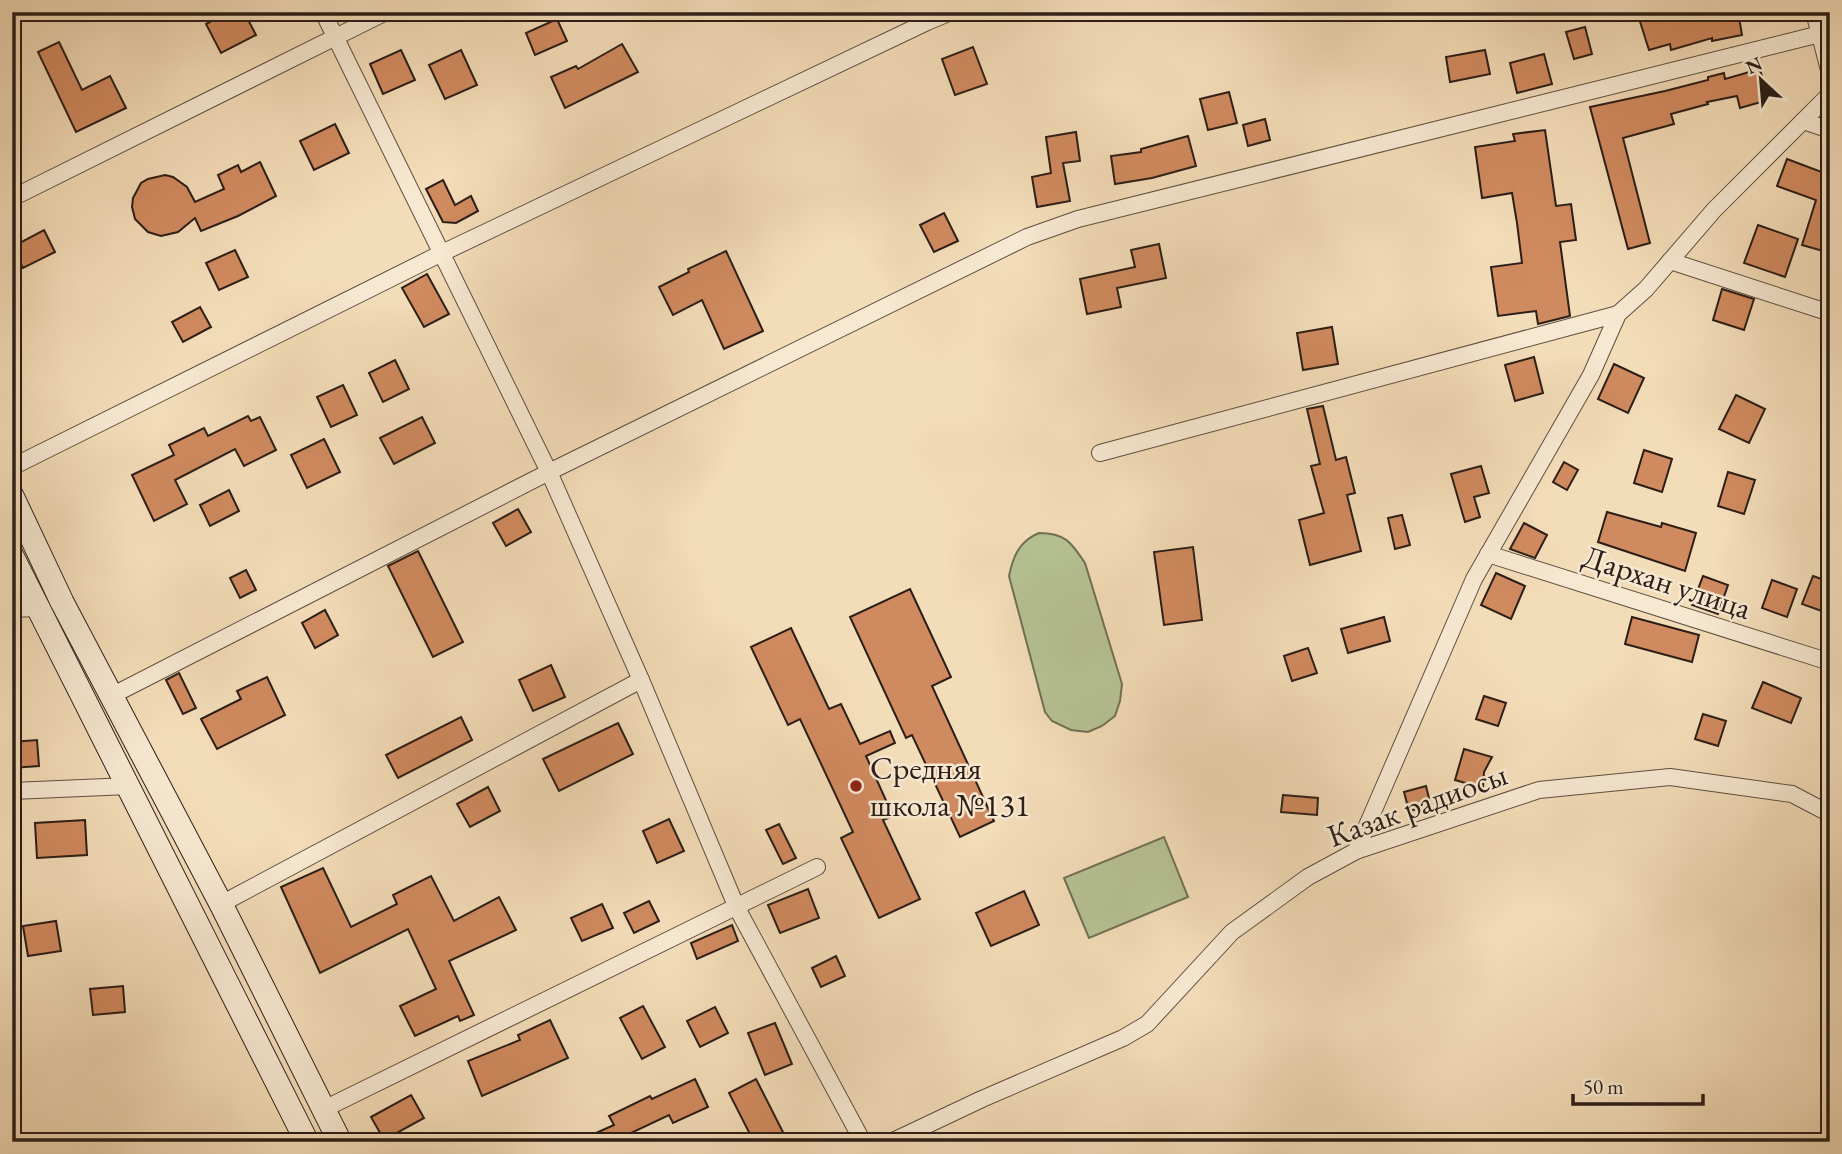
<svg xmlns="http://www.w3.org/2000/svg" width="1842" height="1154" viewBox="0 0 1842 1154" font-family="'EB Garamond',serif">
<rect width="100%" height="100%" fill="#f3dcb8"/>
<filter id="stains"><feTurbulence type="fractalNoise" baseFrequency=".00286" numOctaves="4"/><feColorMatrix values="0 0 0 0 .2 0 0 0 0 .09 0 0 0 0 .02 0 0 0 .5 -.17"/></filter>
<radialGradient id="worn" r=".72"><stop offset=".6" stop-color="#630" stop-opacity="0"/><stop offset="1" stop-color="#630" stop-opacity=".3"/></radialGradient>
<g fill="#b6c293" stroke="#717055" stroke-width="2">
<path d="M1039 533C1065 533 1071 542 1085 563L1122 684 1120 701 1115 716 1102 726 1088 732 1071 730 1052 721 1045 712 1009 576C1013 557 1019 541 1039 533Z"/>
<path d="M1164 837 1188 897 1089 938 1064 878Z"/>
</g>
<g fill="#d08a5f" stroke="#2c1e17" stroke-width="2">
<path d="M228 12H244L256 35 221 53 206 24Z"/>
<path d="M1637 12H1681L1683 17 1707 12H1738L1742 35 1712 41V38L1671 50 1670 44 1649 50Z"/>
<path d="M557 19 567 41 535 55 526 33Z"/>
<path d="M1585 27 1592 54 1574 59 1566 32Z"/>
<path d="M59 42 82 90 110 76 126 108 76 132 38 52Z"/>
<path d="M622 44 638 72 565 108 551 77 576 66 578 69Z"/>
<path d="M973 47 987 84 955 95 942 59Z"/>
<path d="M401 50 415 80 383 94 370 64Z"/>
<path d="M461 50 477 85 445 99 429 65Z"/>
<path d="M1485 50 1490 74 1450 82 1446 57Z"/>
<path d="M1544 54 1552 84 1517 93 1510 63Z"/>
<path d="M1760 69 1768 100 1740 108 1737 96 1707 102 1708 104 1671 114 1674 124 1623 138 1650 243 1628 249 1590 107 1665 91 1708 80V77L1724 73 1725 79Z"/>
<path d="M1229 92 1237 123 1208 130 1200 99Z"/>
<path d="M1265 119 1270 140 1248 146 1243 125Z"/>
<path d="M335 124 349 153 314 170 300 141Z"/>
<path d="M1545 130 1556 206 1571 204 1576 240 1560 242 1570 316 1538 324 1536 311 1498 316 1491 267 1522 263 1517 223 1512 193 1482 198 1475 147 1515 141 1513 134Z"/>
<path d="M1076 132 1080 161 1063 163 1070 201 1037 207 1032 177 1051 173 1046 137Z"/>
<path d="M1188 136 1196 166 1152 178 1115 184 1111 156 1141 152V149Z"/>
<path d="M1787 159 1824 173 1826 165H1830V253L1802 245 1816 200 1777 186Z"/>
<path d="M260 162 276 196 238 216 201 231 195 218 178 232 161 236 148 232 135 219 132 207 133 198 141 183 148 179 165 175 173 177 187 187 195 202 224 189 218 175 238 165 241 172Z"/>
<path d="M443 180 455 205 471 196 478 211 456 223 443 222 426 189Z"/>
<path d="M944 213 958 241 934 252 920 225Z"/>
<path d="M1758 225 1798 239 1785 277 1744 263Z"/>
<path d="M44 230 55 252 23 268 12 247Z"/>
<path d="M1159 244 1166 278 1117 288 1121 307 1087 314 1080 279 1135 267 1131 250Z"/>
<path d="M235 250 248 277 219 290 206 263Z"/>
<path d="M726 251 763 331 724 349 702 300 673 315 659 287 689 272 688 269Z"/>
<path d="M427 274 449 314 424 327 402 288Z"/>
<path d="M1722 289 1754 299 1744 330 1713 320Z"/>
<path d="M200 307 211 327 183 342 172 322Z"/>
<path d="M1332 327 1338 364 1303 370 1297 333Z"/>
<path d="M1534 357 1543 393 1515 401 1505 365Z"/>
<path d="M395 360 409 389 383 402 369 373Z"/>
<path d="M1614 364 1644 378 1628 413 1598 399Z"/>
<path d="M343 385 357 415 331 427 317 397Z"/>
<path d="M1736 395 1765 409 1749 443 1719 429Z"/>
<path d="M1323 406 1336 460 1346 457 1355 493 1347 495 1361 551 1310 565 1299 520 1324 513 1311 466 1320 464 1307 409Z"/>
<path d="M248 416 251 421 260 417 276 450 244 466 235 449 175 480 187 504 154 521 132 475 174 455 169 445 204 428 208 436Z"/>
<path d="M422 417 435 443 394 464 380 438Z"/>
<path d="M324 439 340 472 307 488 291 455Z"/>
<path d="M1644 450 1672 459 1662 492 1634 483Z"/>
<path d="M1564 462 1578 470 1567 490 1553 482Z"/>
<path d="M1481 466 1489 493 1474 497 1480 517 1465 522 1451 474Z"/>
<path d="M1728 472 1755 480 1744 514 1718 506Z"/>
<path d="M229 490 239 511 210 526 200 505Z"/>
<path d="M518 509 531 532 506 546 493 523Z"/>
<path d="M1607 512 1661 527 1662 523 1696 533 1685 571 1598 542Z"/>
<path d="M1402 515 1410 545 1395 549 1388 518Z"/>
<path d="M1524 523 1547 535 1535 558 1510 549Z"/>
<path d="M1193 547 1202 620 1164 625 1154 552Z"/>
<path d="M418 551 463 642 433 657 388 566Z"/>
<path d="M246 570 256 590 240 598 230 578Z"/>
<path d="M1496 573 1525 586 1511 619 1481 605Z"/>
<path d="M1703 576 1728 585 1718 614 1692 605Z"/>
<path d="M1813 576 1830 582V614L1802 604Z"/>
<path d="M1772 580 1797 589 1787 617 1762 608Z"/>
<path d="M910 589 951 677 932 686 994 821 960 837 912 735 906 738 850 617Z"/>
<path d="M325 610 338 635 315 648 302 623Z"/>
<path d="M1384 617 1390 641 1348 653 1341 629Z"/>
<path d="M1632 617 1699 635 1692 662 1625 644Z"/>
<path d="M791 628 829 709 841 704 860 744 890 731 895 743 866 756 893 816 883 820 920 899 879 918 841 838 853 832 800 719 788 725 751 647Z"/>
<path d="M1308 648 1317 673 1292 681 1284 656Z"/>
<path d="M551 665 565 697 533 711 519 680Z"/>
<path d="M179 673 196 708 183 714 166 680Z"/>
<path d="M267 677 285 715 217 749 201 719 241 699 237 691Z"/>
<path d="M1763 682 1801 698 1791 723 1752 708Z"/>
<path d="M1484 696 1506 703 1498 726 1476 719Z"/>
<path d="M1703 714 1726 721 1718 746 1695 739Z"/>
<path d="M461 717 472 740 398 778 386 755Z"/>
<path d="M618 723 633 754 559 791 543 759Z"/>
<path d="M37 740 39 766 12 768V742Z"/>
<path d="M1464 749 1492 757 1484 772 1483 788 1455 780Z"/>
<path d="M1426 786 1431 806 1409 811 1404 792Z"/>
<path d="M488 787 500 811 470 827 457 804Z"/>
<path d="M1283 795 1318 798 1317 815 1281 812Z"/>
<path d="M669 819 684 851 657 863 643 831Z"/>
<path d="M85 820 87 855 37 858 35 823Z"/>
<path d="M779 824 796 858 783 864 766 830Z"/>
<path d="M323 868 351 927 397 904 393 895 431 876 454 921 499 897 516 930 449 961 474 1015 460 1021 458 1016 415 1036 400 1006 436 989 408 929 320 973 281 887Z"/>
<path d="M808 889 819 918 780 933 768 905Z"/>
<path d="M1024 891 1039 925 991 946 976 913Z"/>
<path d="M649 901 659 921 634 933 624 913Z"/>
<path d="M602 904 613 928 582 941 571 918Z"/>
<path d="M56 921 61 951 28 956 23 926Z"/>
<path d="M732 925 738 941 697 959 691 943Z"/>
<path d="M836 956 845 976 821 987 812 968Z"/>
<path d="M123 986 125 1012 93 1015 90 989Z"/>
<path d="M643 1006 665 1047 642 1059 620 1018Z"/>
<path d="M715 1007 728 1033 700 1047 687 1021Z"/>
<path d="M550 1020 568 1058 482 1096 468 1061 520 1040 518 1035Z"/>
<path d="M775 1023 792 1064 765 1075 748 1033Z"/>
<path d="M695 1079 708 1107 673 1123 669 1115 612 1142H576L614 1125 609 1116 650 1096 652 1099Z"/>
<path d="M756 1079 788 1142H754L729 1093Z"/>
<path d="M411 1095 424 1118 384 1140 371 1117Z"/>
</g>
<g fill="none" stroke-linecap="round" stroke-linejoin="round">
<g stroke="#5e4e3f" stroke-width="18">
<g id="minor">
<path d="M323 12 549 472 641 680 737 908 863 1142"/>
<path d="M1814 12 1830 74"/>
<path d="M1803 121 1830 130"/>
<path d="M12 198 386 12"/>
<path d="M1670 261 1830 313"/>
<path d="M1100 453 1618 314"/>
<path d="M12 467 440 254 927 22 951 12"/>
<path d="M1488 554 1830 662"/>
<path d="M12 609 39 608"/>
<path d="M111 696 549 472 1027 237 1078 219 1820 34"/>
<path d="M12 791 129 786"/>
<path d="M1356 851 1474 579 1591 375 1618 314 1646 289 1714 210 1830 94"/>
<path d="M221 904 641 680"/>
<path d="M324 1109 817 867"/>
<path d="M891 1142 982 1099 1123 1038 1147 1024 1232 932 1308 877 1356 851 1539 790 1670 777 1792 794 1830 814"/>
</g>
</g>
<g stroke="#2c1e17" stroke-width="25">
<g id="secondary">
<path d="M12 496 62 602 221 904 340 1142"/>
<path d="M12 556 307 1142"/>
</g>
</g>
<use href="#minor" stroke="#f7e8d1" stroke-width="16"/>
<use href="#secondary" stroke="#f7e8d1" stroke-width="23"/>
</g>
<circle fill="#8f2418" stroke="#f7e8d1" stroke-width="2.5" cx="856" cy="786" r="7"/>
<g text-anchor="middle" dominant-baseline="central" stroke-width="5" stroke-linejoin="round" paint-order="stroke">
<g font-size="32" fill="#2c1e17" stroke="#f7e8d1">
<text transform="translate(1667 582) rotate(18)">Дархан улица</text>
<text transform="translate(1417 805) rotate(-20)">Казак радиосы</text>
</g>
<g font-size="32" fill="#2c1e17" stroke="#f7e8d1" text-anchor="start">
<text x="870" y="768">Средняя<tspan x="870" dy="37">школа №131</tspan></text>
</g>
</g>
<rect width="1842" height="1154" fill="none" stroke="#f3dcb8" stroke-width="42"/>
<rect x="14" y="14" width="1814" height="1126" fill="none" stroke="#2c1e17" stroke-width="3.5"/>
<rect x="21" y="21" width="1800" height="1112" fill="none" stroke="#2c1e17" stroke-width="2"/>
<g transform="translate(1761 80) rotate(334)" stroke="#f7e8d1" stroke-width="5" paint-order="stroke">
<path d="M0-5L12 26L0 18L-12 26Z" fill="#2c1e17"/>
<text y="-10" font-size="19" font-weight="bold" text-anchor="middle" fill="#2c1e17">N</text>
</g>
<path d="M1573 1094v10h130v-10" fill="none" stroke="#2c1e17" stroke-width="3.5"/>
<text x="1583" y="1094" font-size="21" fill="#2c1e17" stroke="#f7e8d1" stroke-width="5" paint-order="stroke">50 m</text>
<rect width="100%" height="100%" filter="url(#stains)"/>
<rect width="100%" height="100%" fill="url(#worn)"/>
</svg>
